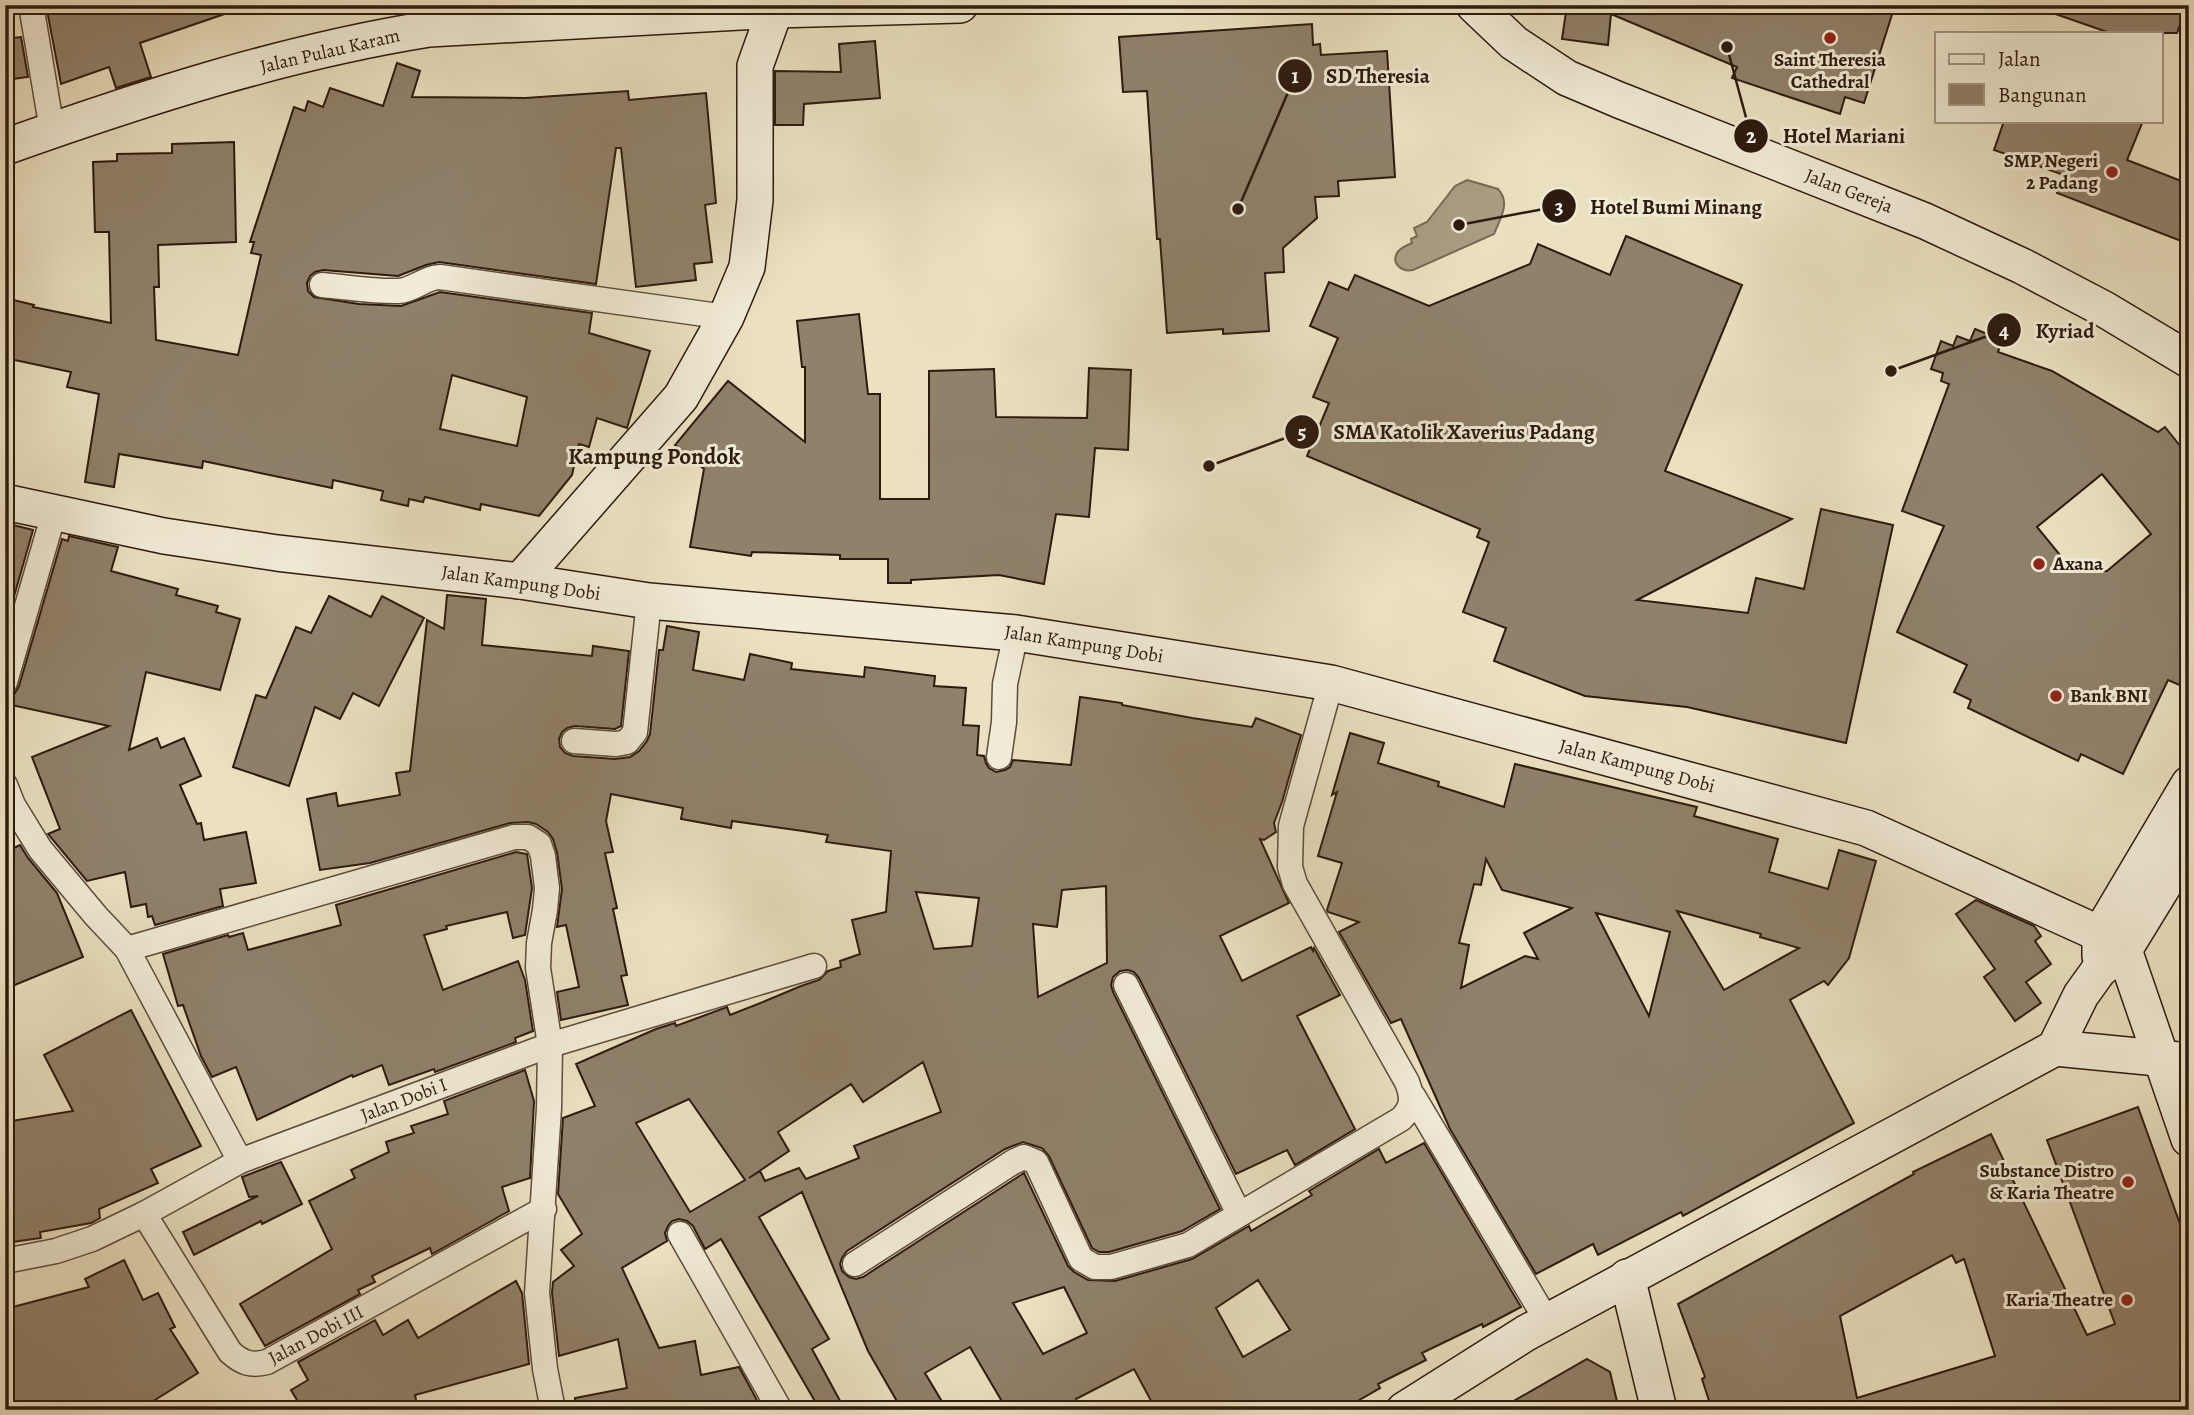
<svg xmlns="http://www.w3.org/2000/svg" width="2194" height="1415" viewBox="0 0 2194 1415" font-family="Alegreya,serif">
<rect width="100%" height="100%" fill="#ebe1c1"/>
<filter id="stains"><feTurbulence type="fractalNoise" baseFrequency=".00286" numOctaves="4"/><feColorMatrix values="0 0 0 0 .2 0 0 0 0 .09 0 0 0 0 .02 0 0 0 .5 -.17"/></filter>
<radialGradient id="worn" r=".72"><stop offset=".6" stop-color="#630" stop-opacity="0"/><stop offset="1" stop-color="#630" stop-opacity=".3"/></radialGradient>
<path fill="#aa9d84" stroke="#786955" stroke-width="2" d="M1467 180 1498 189C1511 203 1500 219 1494 234L1413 270C1403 272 1391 265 1397 253 1400 248 1407 245 1412 243L1411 239 1417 236 1414 228 1427 222 1455 186Z"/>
<g fill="#90816b" stroke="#2d1a0e" stroke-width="2" fill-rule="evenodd">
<path d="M46 5H238L239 9 140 43 151 77 116 88 109 67 61 84Z"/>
<path d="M1567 5H1895L1864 103 1845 97 1840 114 1732 78 1737 67 1611 14 1608 45 1562 39Z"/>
<path d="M2041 5H2187L2177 33H2110L2041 9Z"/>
<path d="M1312 24 1313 45 1320 44 1321 55 1387 51 1395 177 1338 181 1339 196 1315 197 1317 218 1283 248 1284 272 1265 273 1269 331 1223 334V329L1167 333 1160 239H1157L1147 91 1123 92 1119 37Z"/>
<path d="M21 37 28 77 5 80V39Z"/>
<path d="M875 41 880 98 804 104 803 125H775V71L841 72 839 44Z"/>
<path d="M397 63 420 71 412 97 525 98 628 91 629 100 706 93 716 203 705 205 712 262 694 264 696 280 636 287 621 148H616L596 284 439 262 426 265 398 276 323 270 315 272 310 276 307 283 308 291 314 297 359 304 401 306 440 292 592 313 589 333 650 351 627 428 597 418 589 447 579 444 572 475 539 516 481 504 480 510 425 497 423 502 409 499 408 506 381 500 383 491 333 480 332 488 203 461 202 468 119 454 114 487 85 482 99 394 67 387 71 372 5 358V298L34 305 33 307 111 323 109 232H95L93 162 117 161V154L172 153V144L234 142 236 242 158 245 159 287H154L156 340 238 355 261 255 251 253 254 242H250L294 107 305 111 308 101 323 107 330 88 383 106ZM452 375 527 397 517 446 440 429Z"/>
<path d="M2004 121H2143L2127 160 2189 184V244L2057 193 2064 175 1994 150Z"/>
<path d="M1626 236 1742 285 1665 471 1792 519 1637 600 1748 613 1756 578 1804 589 1821 509 1893 525 1846 743 1687 707 1585 696 1494 661 1506 628 1463 612 1489 542 1477 537 1480 529 1307 456 1329 403 1313 397 1338 338 1310 326 1329 282 1348 290 1355 275 1429 306 1530 264 1538 244 1610 275Z"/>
<path d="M859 314 868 394H880V499H929V371L994 369 996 417 1087 418 1089 368 1131 370 1128 450 1095 448 1089 517 1056 514 1044 584 999 575 911 580V583H888V559H840V555L752 552 751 556 690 547 704 469 675 445 728 381 805 442V367H802L797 321Z"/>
<path d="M1975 329 2002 340 1998 352 2052 371 2158 432 2165 427 2189 457V689L2168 680 2123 774 2081 754 2078 761 1968 708 1971 700 1954 692 1967 665 1897 632 1944 526 1902 511 1949 384 1941 381 1943 373 1931 369 1941 341 1953 346 1957 336 1970 341ZM2102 474 2151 534 2107 571H2073L2037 527Z"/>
<path d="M5 523 33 530 5 628Z"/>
<path d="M69 536 118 547 111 571 178 589 176 595 218 606 216 612 240 619 220 690 146 672 129 750 157 738 161 748 184 738 201 776 180 785 197 824 201 823 204 840 246 832 256 883 220 889 223 906 155 925 152 916 148 917 146 904 131 907 125 872 87 881 48 834 60 829 32 757 109 726 11 705 8 697 15 693 19 686 62 539 68 541Z"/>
<path d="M447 595 486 599 482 645 592 656 593 646 629 651 621 726 615 729 575 726 567 728 562 732 559 739 560 747 565 753 573 756 615 759 630 757 639 751 647 741 650 734 659 650H663L667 626 699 632 693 670 744 680 750 654 792 663 791 669 864 677 865 667 935 676 934 686 966 688 963 725 979 726 977 755 984 756 986 763 989 768 996 772 1005 770 1010 767 1013 760 1071 765 1080 697 1122 703V705L1192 718 1252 727 1256 718 1301 735 1282 802 1274 823 1276 832 1264 840 1260 839 1289 903 1220 936 1242 981 1311 947 1313 951 1314 948 1340 995 1297 1016 1355 1129 1295 1165 1287 1150 1236 1174 1139 978 1134 972 1128 970 1120 971 1113 977 1111 985 1113 992 1220 1209 1182 1231 1109 1252H1099L1092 1248 1049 1156 1042 1148 1023 1142 1005 1149 847 1251 842 1258 840 1264 842 1271 849 1277 856 1279 863 1277 1024 1173 1068 1266 1074 1272 1088 1280 1115 1281 1192 1259 1249 1226 1251 1231 1312 1195 1309 1191 1379 1149 1386 1163 1424 1143 1521 1307 1483 1327 1482 1324 1422 1353 1426 1360 1378 1384 1380 1388 1342 1410H1156L1134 1369 1076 1399 1083 1410H1007L970 1347 925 1373 947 1410H902L868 1351 802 1192 759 1217 829 1339 812 1349 845 1410H820L721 1239 705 1249 693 1226 687 1221 679 1219 672 1221 668 1226 665 1233 667 1241 622 1268 659 1348 695 1341 701 1375 739 1367 758 1402 760 1410H576L575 1398 627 1388 618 1339 559 1356 552 1293 553 1282 574 1266 561 1250 582 1234 558 1194 563 1118 595 1106 576 1064 656 1029 675 1023 676 1026 727 1007 730 1015 758 1004 801 986 819 980 828 971 841 967 840 961 860 954 852 920 886 912 891 851 826 842 828 835 803 831 732 821 731 828 681 819 683 808 611 794 606 821 613 852 605 853 617 908 613 909 627 975 621 976 628 1005 561 1020 557 992 579 987 566 925 557 927 562 889 557 852 553 839 548 832 536 824 528 822 510 823 370 863 320 870 307 799 336 793 338 806 400 795 396 773 410 771 427 620 444 629ZM1106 886 1107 963 1038 997 1033 924 1057 927 1062 890ZM916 892 979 898 972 946 934 949ZM923 1062 941 1112 854 1146 859 1158 806 1179 799 1168 765 1181 760 1171 749 1178 789 1151 778 1132 851 1084 863 1102ZM689 1099 745 1180 690 1212 636 1123ZM1258 1280 1290 1330 1243 1357 1216 1308ZM1064 1287 1087 1333 1043 1354 1013 1303Z"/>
<path d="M329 596 371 617 382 596 424 618 379 706 353 693 340 719 315 707 289 786 233 767 256 695 266 698 296 627 311 633Z"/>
<path d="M1350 733 1384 743 1378 763 1439 782 1438 786 1504 807 1515 764 1697 807 1694 816 1778 839 1769 872 1828 889 1839 850 1876 861 1849 958 1828 985 1824 981 1790 1000 1854 1123 1683 1216 1681 1212 1598 1255 1593 1244 1536 1274 1450 1129 1401 1019 1391 1023 1339 932 1359 922 1328 912 1327 910 1342 863 1318 856 1337 792 1332 795ZM1486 859 1502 890 1572 908 1524 933 1538 959 1525 956 1461 988 1469 945 1459 943 1474 884 1481 885ZM1677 911 1761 934 1760 937 1799 948 1724 990ZM1596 913 1670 932 1649 1016Z"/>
<path d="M20 845 28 858 57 893 83 957 5 989V852Z"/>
<path d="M516 852 527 854 532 888 525 935 513 938 507 912 446 926 447 929 424 935 443 990 518 961 525 980 533 1031 515 1038 516 1042 435 1072 434 1069 389 1085 382 1065 353 1077 352 1075 257 1120 236 1067 212 1077 201 1056 183 1005 178 1006 163 954 228 935 229 937 243 933 248 950 341 925 336 905Z"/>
<path d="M1976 900 2034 926 2041 936 2035 941 2051 964 2026 982 2041 1003 2015 1021 1984 977 1995 969 1956 914Z"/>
<path d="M131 1010 201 1146 151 1169 158 1183 99 1209 100 1218 91 1223 40 1232 41 1238 5 1243V1122L73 1111 44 1055Z"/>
<path d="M525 1070 534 1101 530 1178 502 1187 509 1211 432 1254 430 1248 372 1276 375 1282 358 1290 360 1294 265 1346 240 1304 332 1249 309 1201 355 1178 351 1170 389 1152 386 1142 414 1133 411 1126 448 1114 444 1101Z"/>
<path d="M2138 1107 2189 1249V1410H2112L2109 1401 2082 1410H1712L1702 1379 1705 1377 1678 1304 1914 1174 1913 1172 1991 1134 2087 1335 2115 1324 2047 1140ZM1952 1255 1956 1263 1964 1259 1995 1356 1857 1398 1840 1316Z"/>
<path d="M281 1162 302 1204 262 1224 261 1221 194 1255 183 1232 258 1196 249 1197 242 1177Z"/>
<path d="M124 1260 143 1300 158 1293 175 1327 170 1329 198 1373 139 1410H5V1309L89 1287 85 1279Z"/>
<path d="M516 1281 522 1293 529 1364 415 1395 418 1410H303L291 1390 308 1380 298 1362 375 1320 383 1335 408 1320 418 1338Z"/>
<path d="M1587 1359 1610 1372 1619 1410H1498Z"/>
</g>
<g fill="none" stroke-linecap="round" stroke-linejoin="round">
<g stroke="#5c4c3b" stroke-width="27">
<g id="street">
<path d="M31 5 52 130"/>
<path d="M322 285C347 287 374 292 399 291 414 290 426 277 440 277L726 317"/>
<path d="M5 682 54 513"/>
<path d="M574 741 616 744 627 742 635 732 649 601"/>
<path d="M999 757 1004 722 1005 684 1016 633"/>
<path d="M5 785 13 805 40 849 96 916 127 949 240 1161"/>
<path d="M127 949 514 837H528L539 844 543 856 547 888 545 910 539 943 538 968 550 1045 549 1108 537 1293 545 1369 553 1410"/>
<path d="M1126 985 1239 1214"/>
<path d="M1413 1096 1547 1321"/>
<path d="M144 1214 230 1352C242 1363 251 1366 267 1362L544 1209"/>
<path d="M680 1234 780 1410"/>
<path d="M5 1261 56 1251 92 1239 144 1214 240 1161 550 1045 814 966"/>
<path d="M855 1264 1013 1162 1024 1157 1036 1162 1081 1259 1095 1267H1111L1188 1245 1401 1119C1413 1107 1413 1098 1407 1082L1295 884 1290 867 1291 826 1331 683"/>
</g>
</g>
<g stroke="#2d1a0e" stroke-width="38">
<g id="secondary">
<path d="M1474 5 1514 43 1567 78 1619 100 1925 221 2022 266 2104 309 2189 360"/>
<path d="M5 147C143 98 285 52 429 29L775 10 960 5"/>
<path d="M5 502 164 536 277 553 520 581 649 601 1016 633 1331 683 1866 828 2100 934 2124 950"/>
<path d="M520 581 681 397 726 317 747 267 755 200V66L775 10"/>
<path d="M2124 950 2189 1139"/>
<path d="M2100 956V934L2189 784"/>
<path d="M2055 1048 2081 995 2099 970 2124 950 2189 844"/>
<path d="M2055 1048 2189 1061"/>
<path d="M1627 1277 1659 1410"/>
<path d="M1404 1410 1526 1333 2055 1048"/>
</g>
</g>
<use href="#street" stroke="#f2ecd7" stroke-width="24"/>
<use href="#secondary" stroke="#f2ecd7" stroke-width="35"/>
</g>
<g fill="#8f2418" stroke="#f2ecd7" stroke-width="2.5">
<circle cx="1830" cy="38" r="7"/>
<circle cx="2112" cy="172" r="7"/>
<circle cx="2039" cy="564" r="7"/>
<circle cx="2056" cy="696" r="7"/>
<circle cx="2128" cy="1182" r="7"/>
<circle cx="2127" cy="1300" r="7"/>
</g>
<g text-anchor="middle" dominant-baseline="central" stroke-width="6" stroke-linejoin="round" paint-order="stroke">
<g font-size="19" fill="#2d1a0e" stroke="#f2ecd7">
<text transform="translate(330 51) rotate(-13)">Jalan Pulau Karam</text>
<text transform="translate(1849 191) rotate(21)">Jalan Gereja</text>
<text transform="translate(521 583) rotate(8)">Jalan Kampung Dobi</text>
<text transform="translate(1084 644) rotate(9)">Jalan Kampung Dobi</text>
<text transform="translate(1637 766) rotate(15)">Jalan Kampung Dobi</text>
<text transform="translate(404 1100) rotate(-21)">Jalan Dobi I</text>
<text transform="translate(316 1335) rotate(-28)">Jalan Dobi III</text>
</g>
<g font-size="19" font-weight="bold" fill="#2d1a0e" stroke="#f2ecd7" text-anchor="end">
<text x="1830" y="60" text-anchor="middle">Saint Theresia<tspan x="1830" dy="22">Cathedral</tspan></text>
<text x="2098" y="161">SMP Negeri<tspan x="2098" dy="22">2 Padang</tspan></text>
<text x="2053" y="564" text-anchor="start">Axana</text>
<text x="2070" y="696" text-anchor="start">Bank BNI</text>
<text x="2114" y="1171">Substance Distro<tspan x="2114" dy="22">&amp; Karia Theatre</tspan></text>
<text x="2113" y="1300">Karia Theatre</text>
</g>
<g font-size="23" font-weight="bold" fill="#2d1a0e" stroke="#f2ecd7">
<text x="654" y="456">Kampung Pondok</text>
</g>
</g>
<path fill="none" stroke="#2d1a0e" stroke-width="2.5" d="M1238 209L1295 76M1727 47L1751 136M1459 225L1559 206M1891 371L2004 330M1209 466L1302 432"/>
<g fill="#2d1a0e" stroke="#f2ecd7" stroke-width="2.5">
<circle cx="1238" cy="209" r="7"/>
<circle cx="1727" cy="47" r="7"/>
<circle cx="1459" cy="225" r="7"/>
<circle cx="1891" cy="371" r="7"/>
<circle cx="1209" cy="466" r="7"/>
<circle cx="1295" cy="76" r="18"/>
<circle cx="1751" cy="136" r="18"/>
<circle cx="1559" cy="206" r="18"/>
<circle cx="2004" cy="330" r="18"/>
<circle cx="1302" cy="432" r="18"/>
</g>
<g font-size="21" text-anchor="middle" font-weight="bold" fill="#fff">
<text x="1295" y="83">1</text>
<text x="1751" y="143">2</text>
<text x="1559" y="214">3</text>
<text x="2004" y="338">4</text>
<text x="1302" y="439">5</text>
</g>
<g font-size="21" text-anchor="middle" font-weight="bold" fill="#2d1a0e" stroke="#f2ecd7" stroke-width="6" stroke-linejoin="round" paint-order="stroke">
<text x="1378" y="83">SD Theresia</text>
<text x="1844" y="143">Hotel Mariani</text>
<text x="1676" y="214">Hotel Bumi Minang</text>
<text x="2065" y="338">Kyriad</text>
<text x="1464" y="439">SMA Katolik Xaverius Padang</text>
</g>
<rect width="2194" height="1415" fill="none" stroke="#ebe1c1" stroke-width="28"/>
<rect x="7" y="7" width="2180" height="1401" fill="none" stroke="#2d1a0e" stroke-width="3.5"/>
<rect x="14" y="14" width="2166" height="1387" fill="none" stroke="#2d1a0e" stroke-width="2"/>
<rect x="1935" y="32" width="228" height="91" fill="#f2ecd7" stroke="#a39887" stroke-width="2"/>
<rect x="1949" y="54" width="35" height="10" fill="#f2ecd7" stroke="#a39887" stroke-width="2"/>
<text x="1998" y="66" font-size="21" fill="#2d1a0e">Jalan</text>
<rect x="1949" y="84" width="35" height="21" fill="#90816b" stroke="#a39887" stroke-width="2"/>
<text x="1998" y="102" font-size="21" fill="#2d1a0e">Bangunan</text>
<rect width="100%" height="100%" filter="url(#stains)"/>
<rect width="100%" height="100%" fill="url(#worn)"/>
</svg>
